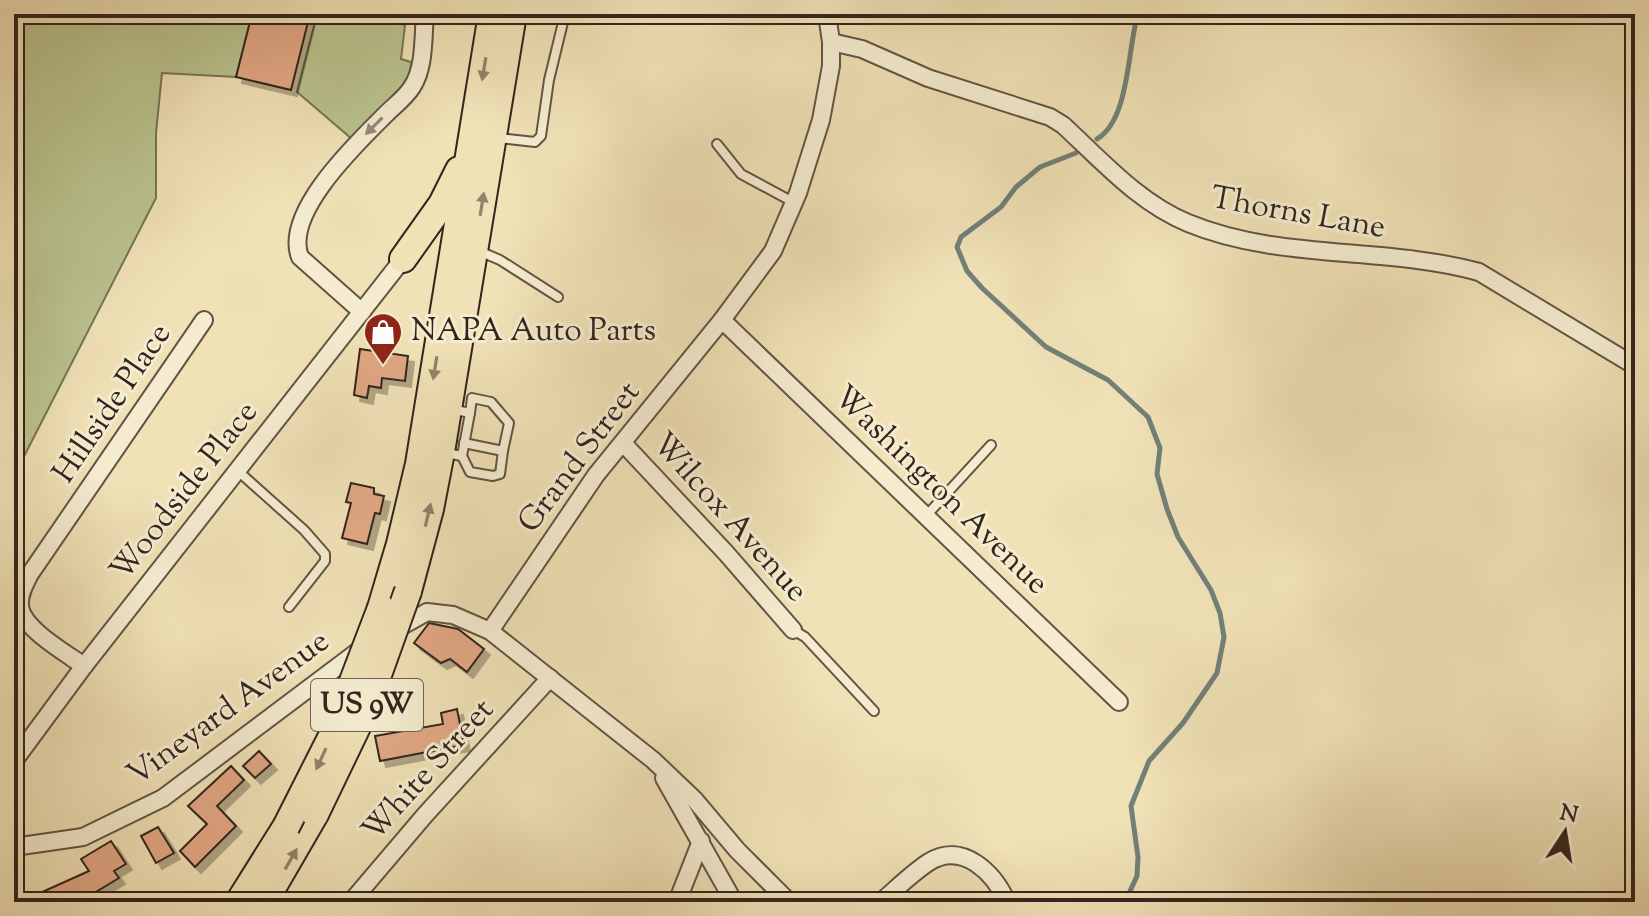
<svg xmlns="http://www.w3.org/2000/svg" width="1649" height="916" viewBox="0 0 1649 916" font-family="'Sorts Mill Goudy',serif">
<defs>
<filter id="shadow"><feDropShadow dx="6" dy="6" stdDeviation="0" flood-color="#0004"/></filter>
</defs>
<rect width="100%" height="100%" fill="#f0e1b6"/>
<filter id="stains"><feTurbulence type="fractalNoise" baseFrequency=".0025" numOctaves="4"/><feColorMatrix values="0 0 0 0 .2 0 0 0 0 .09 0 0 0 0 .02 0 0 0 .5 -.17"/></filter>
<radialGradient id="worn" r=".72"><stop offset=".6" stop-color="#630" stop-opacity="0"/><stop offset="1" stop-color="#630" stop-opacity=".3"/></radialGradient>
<g fill="#bac38e" stroke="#767456" stroke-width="2">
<path d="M14 14H252L236 77 162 73 156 133V198L14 476Z"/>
<path d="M317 14H362L405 25 401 59 411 62C413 86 368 122 352 139L297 92Z"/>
</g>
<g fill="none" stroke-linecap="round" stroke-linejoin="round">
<g stroke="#728079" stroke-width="5">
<path d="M1097 139C1130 119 1127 49 1138 14"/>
<path d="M1076 153 1040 167 1016 187 1001 207 961 237 957 247 967 271 982 288 1046 347 1108 380 1148 417 1160 448 1157 474 1167 509 1178 537 1211 590 1220 613 1224 637 1217 673 1183 723 1149 761 1131 806 1138 857 1137 876 1125 902"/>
</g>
</g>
<g fill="#e1a784" stroke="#32251e" stroke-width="2" filter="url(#shadow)">
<path d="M252 14H310L291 90 236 77Z"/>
<path d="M360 349 408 356 405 381 382 378 381 388 369 386 367 398 354 395Z"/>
<path d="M351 483 374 488V494L384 496 380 514 375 513 367 544 342 538 351 503 346 502Z"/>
<path d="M429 623 458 629 484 649 467 672 450 659 441 663 414 643Z"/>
<path d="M457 709 464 745 380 761 375 736 443 724 441 713Z"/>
<path d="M259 751 271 764 255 778 243 766Z"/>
<path d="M231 766 244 780 217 806 236 826 195 867 180 851 207 824 188 806Z"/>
<path d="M158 827 174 853 156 863 141 836Z"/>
<path d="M111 841 126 864 114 871 119 878 91 895 94 902H20L89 871 81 859Z"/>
</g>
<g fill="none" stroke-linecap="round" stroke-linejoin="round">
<g stroke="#625444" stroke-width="12">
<g id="service">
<path d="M498 138 535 142 541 136 549 80 565 14"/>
<path d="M717 144 741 174 793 202"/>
<path d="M479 251 500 260 558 297"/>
<path d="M464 443 503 451 509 423 491 402 472 398 470 413"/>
<path d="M446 453 462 456 470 413 451 409"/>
<path d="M462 456 470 472 493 476 500 474 503 451"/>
<path d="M238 471 304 530 325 554V561L289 607"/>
<path d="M926 516 991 445"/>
<path d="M793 630 805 637 874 711"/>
</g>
</g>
<g stroke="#625444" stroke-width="20">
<g id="minor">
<path d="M831 42 862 49 928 78 1050 117 1063 125C1102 161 1139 203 1188 223 1280 261 1384 246 1479 272L1635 366"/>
<path d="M362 312 300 257C283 213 356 144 386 114 394 106 406 97 412 87 425 68 423 36 425 14"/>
<path d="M722 320 1119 702"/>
<path d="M623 443 726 553 793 630"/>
<path d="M393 631 427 612 453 615 490 631 653 760 694 799 737 850 789 902"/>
<path d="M490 631 596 475 722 320 773 251 798 193 821 120 831 66V42L827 14"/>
<path d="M84 666C66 653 21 628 20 605 19 594 25 584 30 574L204 320"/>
<path d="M14 761 84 666 403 259"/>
<path d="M664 778 734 902"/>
<path d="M14 847 83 837 163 798 365 646"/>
<path d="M351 902 425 815 550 678"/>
<path d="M677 902 701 841"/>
<path d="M881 902C896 889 912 873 929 862 963 841 994 873 1007 902"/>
</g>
</g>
<g stroke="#32251e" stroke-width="30">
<g id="trunk">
<path d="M403 259 442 204 459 170"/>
<path d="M408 591 430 509 441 452 513 14"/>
<path d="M381 608 400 544 419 464 492 14"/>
<path d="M239 902 286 827"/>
<path d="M264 902 315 814"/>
</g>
</g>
<use href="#service" stroke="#f5ecd0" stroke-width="8"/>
<use href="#minor" stroke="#f5ecd0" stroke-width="16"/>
<use href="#trunk" stroke="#f0e1b6" stroke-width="26"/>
<g stroke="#32251e" stroke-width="30" stroke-linecap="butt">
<g id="trunk-bridge">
<path d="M315 814 366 708 408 591"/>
<path d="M286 827 332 736 381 608"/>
</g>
</g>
<use href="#trunk-bridge" stroke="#f0e1b6" stroke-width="26"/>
</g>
<defs><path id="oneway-solid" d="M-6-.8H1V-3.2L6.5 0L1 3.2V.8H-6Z" transform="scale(2)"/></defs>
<g fill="#91836a">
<use href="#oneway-solid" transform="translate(484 69) rotate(99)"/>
<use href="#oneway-solid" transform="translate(482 204) rotate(-81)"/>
<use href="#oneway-solid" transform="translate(435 368) rotate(99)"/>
<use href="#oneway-solid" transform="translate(428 515) rotate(-77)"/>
<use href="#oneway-solid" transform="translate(321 759) rotate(115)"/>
<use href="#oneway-solid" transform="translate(291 859) rotate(-60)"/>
</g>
<use fill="#948877" href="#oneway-solid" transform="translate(374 126) rotate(135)"/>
<defs>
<g id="shop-pin" transform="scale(2)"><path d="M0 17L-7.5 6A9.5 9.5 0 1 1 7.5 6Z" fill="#8f2418" stroke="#f5ecd0"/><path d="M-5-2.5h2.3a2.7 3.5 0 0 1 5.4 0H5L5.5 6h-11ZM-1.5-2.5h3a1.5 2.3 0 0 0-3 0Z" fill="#fff"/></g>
</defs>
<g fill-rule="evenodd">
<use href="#shop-pin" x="383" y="332"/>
</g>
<g text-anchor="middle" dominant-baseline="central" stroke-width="6" stroke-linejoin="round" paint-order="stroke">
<rect fill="#f5ecd0" stroke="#6c6153" stroke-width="2" x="311" y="679" width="112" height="52" rx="6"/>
<g font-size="30" font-weight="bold" fill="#32251e">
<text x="367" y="705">US 9W</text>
</g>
<g font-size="32" fill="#32251e" stroke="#f5ecd0">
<text transform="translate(1298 214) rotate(10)">Thorns Lane</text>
<text transform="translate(113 404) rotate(-56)">Hillside Place</text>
<text transform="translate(580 458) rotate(-53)">Grand Street</text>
<text transform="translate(940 491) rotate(44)">Washington Avenue</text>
<text transform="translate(185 492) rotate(-52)">Woodside Place</text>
<text transform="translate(729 518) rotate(48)">Wilcox Avenue</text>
<text transform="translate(229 709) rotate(-36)">Vineyard Avenue</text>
<text transform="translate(429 771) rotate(-48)">White Street</text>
</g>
<g font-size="32" fill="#32251e" stroke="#f5ecd0" text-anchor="start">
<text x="411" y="332">NAPA Auto Parts</text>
</g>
</g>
<rect width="1649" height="916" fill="none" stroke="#f0e1b6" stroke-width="48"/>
<rect x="16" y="16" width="1617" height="884" fill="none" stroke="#32251e" stroke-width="4"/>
<rect x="24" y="24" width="1601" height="868" fill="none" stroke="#32251e" stroke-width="2"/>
<g transform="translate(1565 832) rotate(12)" stroke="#f5ecd0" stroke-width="6" paint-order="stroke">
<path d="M0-6L14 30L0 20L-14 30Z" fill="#32251e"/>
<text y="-12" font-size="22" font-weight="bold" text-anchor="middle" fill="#32251e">N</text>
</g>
<rect width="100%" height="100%" filter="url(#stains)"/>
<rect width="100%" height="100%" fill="url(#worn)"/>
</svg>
